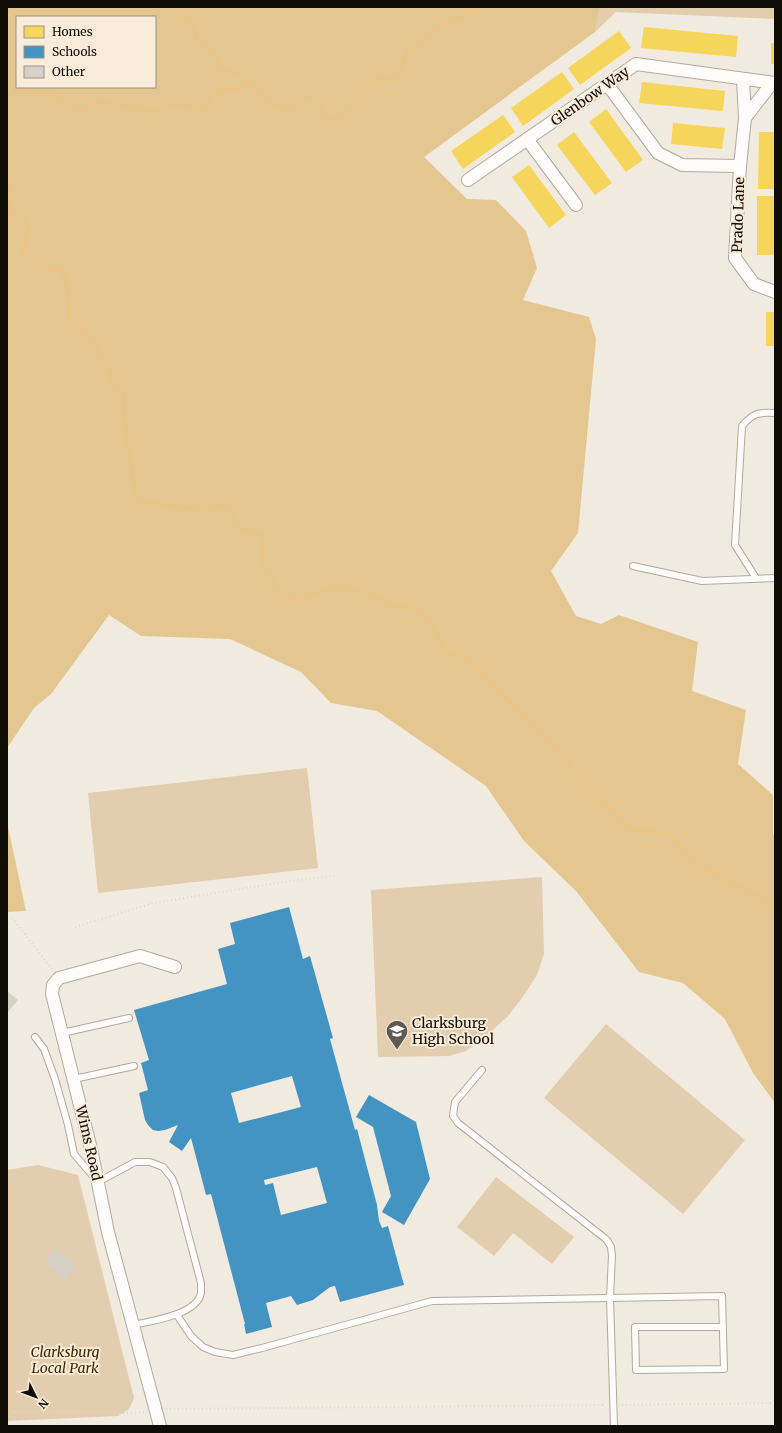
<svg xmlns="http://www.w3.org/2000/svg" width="782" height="1433" viewBox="0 0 782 1433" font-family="Merriweather,serif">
<rect width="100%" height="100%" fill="#f1eadf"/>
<g fill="#e2cdae">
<path d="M600 7H775V19L616 12 595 32Z"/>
<path d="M307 768 318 868 98 893 88 793Z"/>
<path d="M542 877 544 954 537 975 522 998 508 1016 487 1035 466 1051 449 1056 378 1057 371 890Z"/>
<path d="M606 1024 745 1140 683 1214 544 1098Z"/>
<path d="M38 1165 78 1175 134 1398 129 1409 118 1416 7 1421V1170Z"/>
<path d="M496 1177 574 1237 552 1264 513 1233 494 1256 457 1227Z"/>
</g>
<g fill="#e4c691" fill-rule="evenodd">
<path d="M7 7H600L595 32 424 157 467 199 496 200 526 231 537 268 523 300 589 317 596 339 578 533 551 571 576 616 601 624 619 615 698 642 692 691 746 710 738 764 773 795V834L775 837V1103L753 1073 725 1019 683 983 639 972 576 891 524 841 486 786 377 711 331 703 301 672 230 639 141 636 109 615 51 694 34 708 7 748ZM17 17H155V87H17Z"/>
<path d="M7 822 26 911 7 912Z"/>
</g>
<g fill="#f6d55c">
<path d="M644 27 738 36 736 57 641 48Z"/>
<path d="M619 31 631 48 580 85 568 68Z"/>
<rect x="771" y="43" width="4" height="21"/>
<path d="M562 72 574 89 523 126 511 108Z"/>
<path d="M642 82 725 91 723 111 639 103Z"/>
<path d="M606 109 643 160 626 172 589 122Z"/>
<path d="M503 115 515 132 463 169 451 151Z"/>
<path d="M673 123 725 128 722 149 671 144Z"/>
<path d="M574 132 612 183 595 195 557 145Z"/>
<path d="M759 132H775V189H758Z"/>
<path d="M529 165 566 215 549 228 512 177Z"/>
<rect x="757" y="196" width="18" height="59"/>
<rect x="766" y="312" width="9" height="34"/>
</g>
<g fill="#4393c3" fill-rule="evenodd">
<path d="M289 907 303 959 310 956 333 1038 330 1039 355 1130 357 1129 377 1205 379 1221 382 1228 388 1226 404 1285 340 1302 335 1286 330 1287 313 1300 297 1305 291 1296 266 1303 272 1327 246 1334 244 1324H245L211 1194 206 1195 191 1138 182 1151 169 1142 178 1125 165 1130 158 1131 153 1130 148 1125 145 1120 139 1093 148 1090 141 1063 149 1060 134 1010 227 984 218 949 235 944 230 923ZM292 1076 301 1107 239 1123 231 1093ZM317 1167 327 1203 281 1215 273 1183 265 1185 264 1180Z"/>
<path d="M369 1095 416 1122 430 1179 404 1225 382 1212 391 1196 373 1127 356 1117Z"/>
</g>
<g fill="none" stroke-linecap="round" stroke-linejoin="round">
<g stroke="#e9c485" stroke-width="3.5">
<path d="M167 7 190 21 197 40 214 52 221 69 238 74 253 85 269 103 280 107 293 108 309 96 321 108 324 122 341 115 359 92 378 77 395 81 402 69 407 52 423 41 444 21C458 20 467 17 478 7"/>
<path d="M7 93 27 91 52 94 79 111 99 101 155 112 175 104 203 109 215 92 253 85"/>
<path d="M7 183 11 186 7 196 8 208 25 218 28 228 23 254 36 257 48 269 62 268 69 295V321L90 336 110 371 112 383 124 392 125 426 136 500 183 508 227 506 239 529 264 535 262 565 280 591 294 599 338 587 370 593 389 605 415 608 435 630 446 653 469 658 631 830 669 833 691 861 775 906"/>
</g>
</g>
<g fill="#d6d0c7">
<path d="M7 991 18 1000 7 1013Z"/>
<path d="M56 1248 77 1267 65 1280 44 1262Z"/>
</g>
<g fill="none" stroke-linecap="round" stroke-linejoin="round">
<g stroke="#afaaa1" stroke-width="8">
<g id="lane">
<path d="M633 566 702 581 775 578"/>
<path d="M756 578 735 545 742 426C753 413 758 412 775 413"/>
<path d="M62 1033 129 1018"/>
<path d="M35 1037 44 1049 55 1079 68 1125 74 1154 98 1182 135 1162H150L163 1167 172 1178 176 1188 201 1283C201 1286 201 1290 201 1293 197 1315 151 1321 133 1325"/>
<path d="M482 1070 455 1102 453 1116 458 1123 602 1236 607 1240 611 1247 612 1256 610 1298 614 1426"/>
<path d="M74 1079 134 1066"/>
<path d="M177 1315 191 1336 203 1347 215 1352 233 1355 262 1348 432 1301 722 1296 724 1369 636 1370 635 1327H723"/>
</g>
</g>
<g stroke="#afaaa1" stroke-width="14">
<g id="street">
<path d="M743 79 745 118 772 83"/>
<path d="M607 84 658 153 682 165 740 166"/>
<path d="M745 118 740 166 735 258 754 284 775 292"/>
<path d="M527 139 576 205"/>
<path d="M468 180 636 64 775 83"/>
<path d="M160 1426 108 1232 91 1149 52 994 53 985 59 978 140 956 175 967"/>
</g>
</g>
<g stroke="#dad7d4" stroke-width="2" stroke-dasharray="1 3" stroke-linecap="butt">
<path d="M12 918 52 969"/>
<path d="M75 927 154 903 296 880 334 876"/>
<path d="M622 1405 775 1403"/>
<path d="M166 1409 605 1405"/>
<path d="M7 1412 132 1413 146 1412"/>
</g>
<use href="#lane" stroke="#fdfcfa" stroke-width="6"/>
<use href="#street" stroke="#fdfcfa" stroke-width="12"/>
</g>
<defs>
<g id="school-pin" transform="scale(1.15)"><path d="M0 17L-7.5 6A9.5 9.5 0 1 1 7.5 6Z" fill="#5f5a52" stroke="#f8ebd8"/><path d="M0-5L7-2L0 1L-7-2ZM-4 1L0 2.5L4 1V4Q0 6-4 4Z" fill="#fff"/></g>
</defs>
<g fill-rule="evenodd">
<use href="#school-pin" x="397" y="1031"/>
</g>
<g text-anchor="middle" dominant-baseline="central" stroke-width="4" stroke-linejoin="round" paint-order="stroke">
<g font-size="14" fill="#100c06" stroke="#f8ebd8">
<text transform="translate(590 96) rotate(-35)">Glenbow Way</text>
<text transform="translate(738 215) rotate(-88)">Prado Lane</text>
<text transform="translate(89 1143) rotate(77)">Wims Road</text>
</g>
<g font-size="14" fill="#100c06" stroke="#f8ebd8" text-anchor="start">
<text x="412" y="1023">Clarksburg<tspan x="412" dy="16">High School</tspan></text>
</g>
<g font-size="14" font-style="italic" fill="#3c2802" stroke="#f8ebd8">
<text x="65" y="1352">Clarksburg<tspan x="65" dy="16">Local Park</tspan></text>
</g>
</g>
<rect width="782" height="1433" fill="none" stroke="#100c06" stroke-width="16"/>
<rect x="16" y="16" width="140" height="72" fill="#f8ebd8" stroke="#9b9284"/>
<rect x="24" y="26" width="20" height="12" fill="#f6d55c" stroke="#9b9284"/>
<text x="52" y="36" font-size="12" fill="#100c06">Homes</text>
<rect x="24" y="46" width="20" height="12" fill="#4393c3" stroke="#9b9284"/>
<text x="52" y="56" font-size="12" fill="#100c06">Schools</text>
<rect x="24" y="66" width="20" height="12" fill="#d6d0c7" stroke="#9b9284"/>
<text x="52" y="76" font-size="12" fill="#100c06">Other</text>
<g transform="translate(36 1397) rotate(132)" stroke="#f8ebd8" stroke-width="3" paint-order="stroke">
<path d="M0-3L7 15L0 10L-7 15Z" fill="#100c06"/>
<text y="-6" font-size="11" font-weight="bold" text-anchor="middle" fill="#100c06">N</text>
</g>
</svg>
